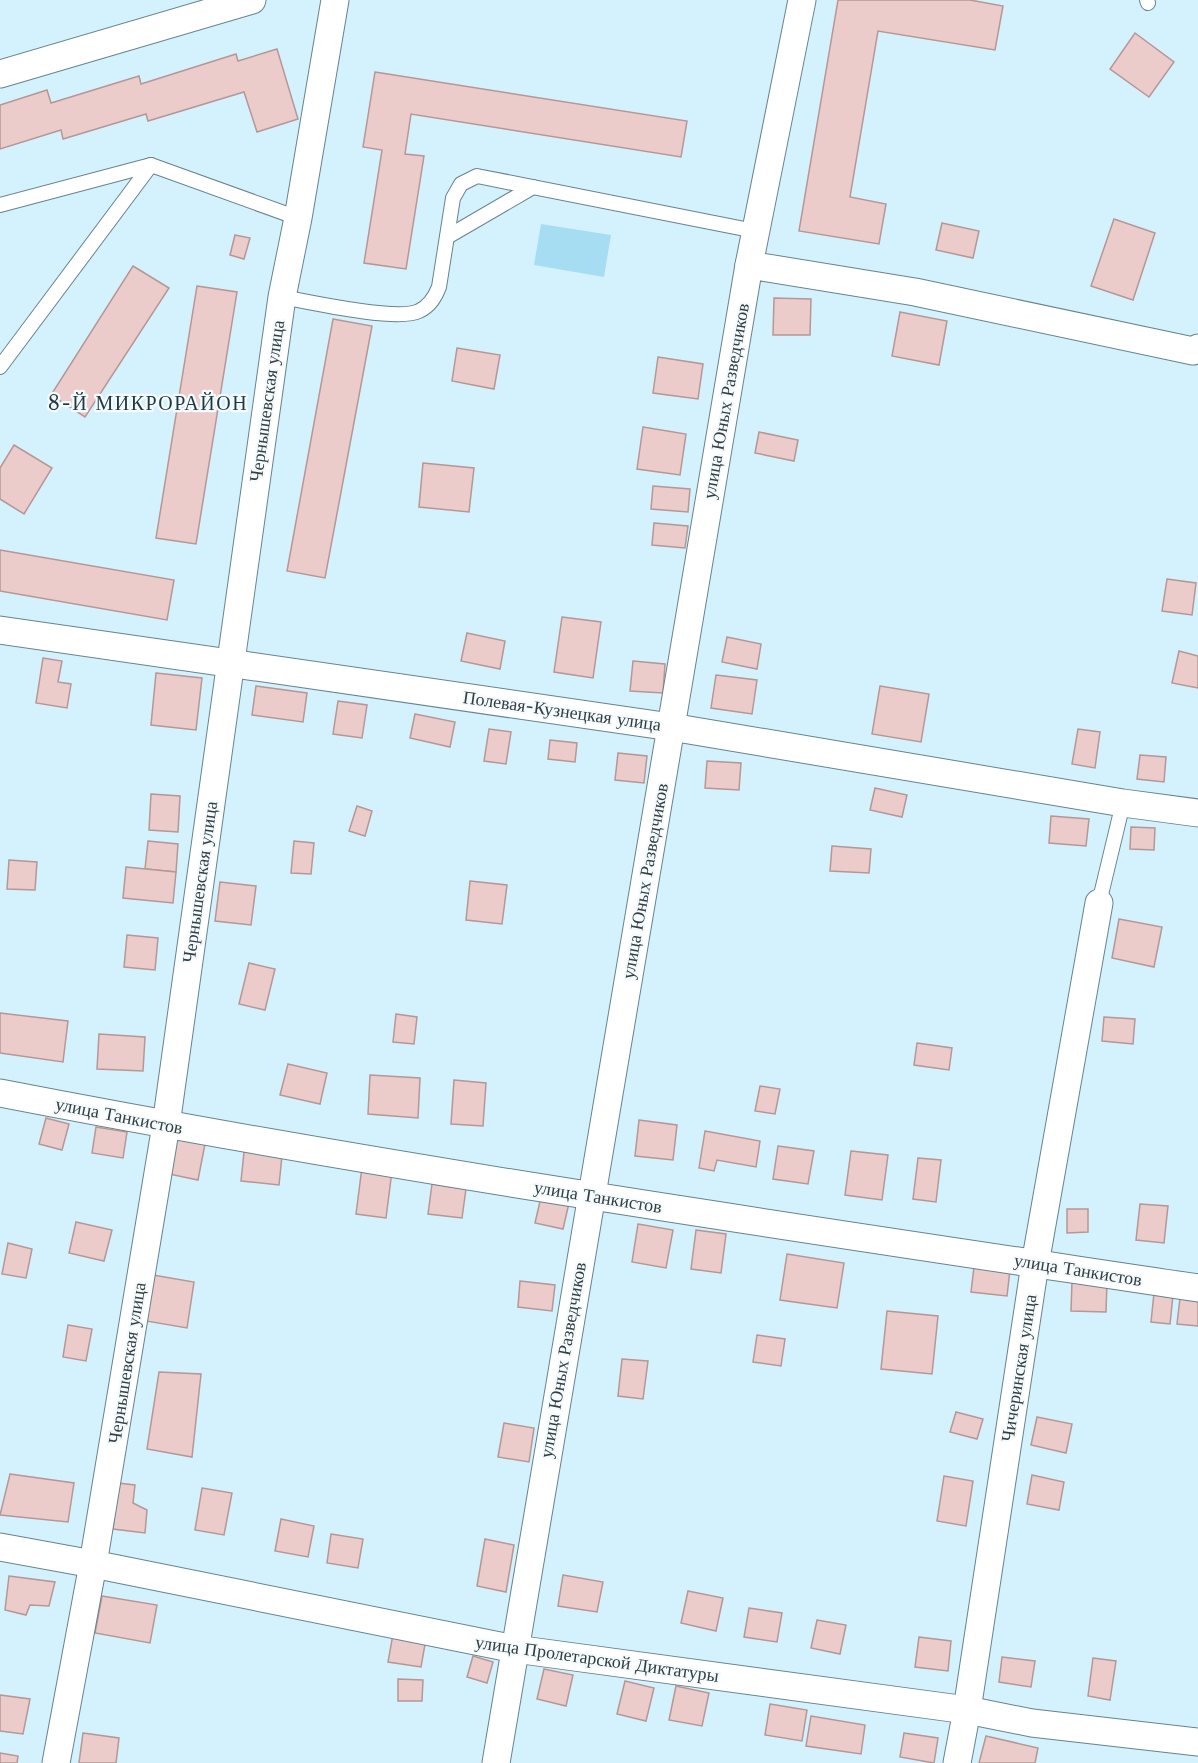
<svg xmlns="http://www.w3.org/2000/svg" width="1198" height="1763" viewBox="0 0 1198 1763" font-family="'Libre Baskerville',serif">
<rect width="100%" height="100%" fill="#d4f2fe"/>
<path fill="#a6ddf2" d="M541 224 611 235 604 277 534 265Z"/>
<g fill="#ebccca" stroke="#b59795" stroke-width="1.5">
<path d="M838 0H970L1003 6 995 50 878 31 850 197 886 204 879 244 799 231Z"/>
<path d="M1135 33 1174 62 1149 97 1110 69Z"/>
<path d="M277 49 298 119 257 132 244 92 148 121 146 114 63 139 61 130 0 149V105L47 90 51 103 139 76 141 84 236 54 238 61Z"/>
<path d="M375 72 687 121 681 157 411 114 405 154 424 156 406 269 364 263 382 150 363 147Z"/>
<path d="M1114 219 1155 233 1133 300 1091 286Z"/>
<path d="M942 223 979 231 973 258 936 250Z"/>
<path d="M235 235 250 238 244 259 230 255Z"/>
<path d="M133 266 169 288 85 417 51 395Z"/>
<path d="M197 286 237 292 196 544 156 538Z"/>
<path d="M774 298 811 299 810 335H773Z"/>
<path d="M900 312 947 321 939 365 892 356Z"/>
<path d="M333 319 372 326 325 578 287 571Z"/>
<path d="M457 348 500 355 494 389 452 381Z"/>
<path d="M658 357 703 364 698 399 653 393Z"/>
<path d="M643 427 686 434 680 475 637 469Z"/>
<path d="M759 432 798 440 794 461 755 453Z"/>
<path d="M14 445 52 468 24 514 0 499V468Z"/>
<path d="M423 463 474 468 469 512 419 507Z"/>
<path d="M653 486 690 489 688 512 651 509Z"/>
<path d="M654 523 688 526 685 548 652 545Z"/>
<path d="M0 550 174 580 167 620 0 591Z"/>
<path d="M1167 579 1196 583 1192 615 1162 611Z"/>
<path d="M562 617 601 622 593 678 554 672Z"/>
<path d="M467 633 505 641 500 669 461 661Z"/>
<path d="M727 637 761 644 757 669 722 662Z"/>
<path d="M1179 651 1198 656V688L1172 683Z"/>
<path d="M43 658 62 661 58 682 71 684 67 708 36 703Z"/>
<path d="M633 661 665 664 663 693 630 691Z"/>
<path d="M156 673 202 678 196 730 151 725Z"/>
<path d="M716 675 757 680 752 714 711 708Z"/>
<path d="M256 686 307 693 303 722 252 715Z"/>
<path d="M880 686 929 694 921 742 872 734Z"/>
<path d="M338 701 367 705 362 738 333 734Z"/>
<path d="M415 714 455 722 450 747 410 738Z"/>
<path d="M489 729 511 732 506 764 484 761Z"/>
<path d="M1078 729 1100 732 1095 768 1072 764Z"/>
<path d="M550 740 577 743 575 762 548 759Z"/>
<path d="M618 753 647 756 644 783 615 780Z"/>
<path d="M1140 755 1166 757 1164 782 1137 779Z"/>
<path d="M707 761 741 763 739 790 705 788Z"/>
<path d="M875 788 907 795 902 817 870 810Z"/>
<path d="M151 794 180 796 178 832 149 830Z"/>
<path d="M357 806 372 811 365 836 349 831Z"/>
<path d="M1051 816 1089 819 1086 846 1049 843Z"/>
<path d="M1131 827 1155 828 1154 850 1130 849Z"/>
<path d="M148 841 178 844 176 872 145 869Z"/>
<path d="M294 841 314 843 311 874 291 873Z"/>
<path d="M832 846 871 849 869 873 830 871Z"/>
<path d="M9 860 37 862 35 890 7 889Z"/>
<path d="M126 867 176 872 173 903 123 898Z"/>
<path d="M470 881 507 885 502 924 466 920Z"/>
<path d="M220 882 256 886 251 925 215 921Z"/>
<path d="M1119 919 1162 927 1154 967 1112 958Z"/>
<path d="M127 935 158 938 155 970 124 967Z"/>
<path d="M249 963 275 969 265 1010 239 1004Z"/>
<path d="M0 1013 68 1021 63 1062 0 1053Z"/>
<path d="M396 1014 417 1017 414 1044 393 1042Z"/>
<path d="M1104 1017 1135 1019 1133 1044 1102 1041Z"/>
<path d="M99 1034 145 1037 143 1071 97 1069Z"/>
<path d="M917 1043 952 1048 949 1070 914 1065Z"/>
<path d="M288 1064 327 1073 320 1104 280 1095Z"/>
<path d="M370 1075 420 1078 418 1118 368 1114Z"/>
<path d="M454 1080 486 1083 483 1126 451 1124Z"/>
<path d="M760 1086 780 1089 775 1114 755 1111Z"/>
<path d="M46 1118 69 1124 62 1150 39 1144Z"/>
<path d="M639 1120 677 1125 673 1160 635 1156Z"/>
<path d="M96 1127 127 1132 123 1158 92 1153Z"/>
<path d="M705 1131 760 1141 756 1167 717 1160 714 1171 699 1168Z"/>
<path d="M177 1138 205 1144 198 1180 169 1174Z"/>
<path d="M778 1146 814 1151 808 1184 773 1179Z"/>
<path d="M851 1151 888 1155 882 1200 845 1195Z"/>
<path d="M244 1152 282 1156 279 1185 241 1181Z"/>
<path d="M918 1158 941 1160 936 1202 913 1199Z"/>
<path d="M362 1167 392 1171 386 1218 356 1214Z"/>
<path d="M432 1184 466 1189 462 1218 428 1214Z"/>
<path d="M541 1197 569 1203 563 1229 535 1223Z"/>
<path d="M1140 1204 1168 1206 1164 1243 1136 1240Z"/>
<path d="M1067 1209H1088V1232L1067 1233Z"/>
<path d="M76 1222 112 1230 104 1261 69 1253Z"/>
<path d="M638 1224 673 1230 666 1268 632 1262Z"/>
<path d="M696 1230 726 1234 721 1273 691 1269Z"/>
<path d="M8 1243 32 1249 26 1278 2 1274Z"/>
<path d="M787 1254 844 1263 837 1308 780 1300Z"/>
<path d="M974 1267 1010 1270 1007 1296 971 1292Z"/>
<path d="M153 1275 194 1282 187 1328 146 1321Z"/>
<path d="M520 1281 555 1285 552 1311 518 1307Z"/>
<path d="M1072 1281 1107 1282 1106 1312 1071 1311Z"/>
<path d="M1154 1293 1173 1295 1170 1324 1151 1322Z"/>
<path d="M1180 1298 1198 1300V1326L1177 1324Z"/>
<path d="M887 1311 938 1316 932 1374 881 1369Z"/>
<path d="M68 1325 92 1329 86 1361 63 1357Z"/>
<path d="M757 1335 785 1339 781 1366 753 1362Z"/>
<path d="M622 1359 648 1361 643 1399 618 1396Z"/>
<path d="M159 1372 201 1374 192 1457 147 1449Z"/>
<path d="M956 1412 983 1419 977 1439 950 1432Z"/>
<path d="M1037 1417 1072 1424 1066 1453 1031 1445Z"/>
<path d="M504 1423 534 1428 529 1462 498 1457Z"/>
<path d="M10 1474 74 1483 68 1522 0 1515Z"/>
<path d="M1032 1475 1064 1482 1059 1510 1027 1504Z"/>
<path d="M944 1476 973 1481 966 1526 937 1521Z"/>
<path d="M118 1483 135 1485 133 1503 147 1510 145 1533 113 1529Z"/>
<path d="M202 1488 232 1493 224 1535 195 1530Z"/>
<path d="M281 1519 314 1526 308 1557 275 1551Z"/>
<path d="M331 1534 363 1539 358 1568 327 1563Z"/>
<path d="M485 1539 514 1545 506 1592 477 1586Z"/>
<path d="M563 1575 603 1582 597 1612 558 1606Z"/>
<path d="M9 1576 55 1582 49 1606 30 1605 26 1615 5 1610Z"/>
<path d="M688 1591 723 1598 716 1631 681 1623Z"/>
<path d="M102 1596 157 1605 150 1643 95 1633Z"/>
<path d="M749 1608 782 1613 777 1642 744 1637Z"/>
<path d="M817 1620 846 1625 840 1654 811 1648Z"/>
<path d="M393 1634 426 1639 421 1667 388 1662Z"/>
<path d="M919 1637 951 1641 948 1671 915 1667Z"/>
<path d="M473 1656 493 1662 487 1683 467 1677Z"/>
<path d="M1002 1657 1035 1661 1031 1687 999 1682Z"/>
<path d="M1093 1658 1116 1661 1110 1700 1088 1696Z"/>
<path d="M544 1669 573 1675 566 1706 537 1699Z"/>
<path d="M398 1679 423 1680 422 1701H398Z"/>
<path d="M625 1681 654 1688 646 1721 617 1714Z"/>
<path d="M676 1686 709 1693 702 1726 669 1720Z"/>
<path d="M0 1695 30 1699 23 1734 0 1731Z"/>
<path d="M770 1704 807 1710 802 1741 765 1735Z"/>
<path d="M811 1716 865 1725 861 1754 806 1746Z"/>
<path d="M83 1733 119 1738 116 1763H79Z"/>
<path d="M904 1733 938 1738 934 1763 900 1757Z"/>
<path d="M986 1736 1038 1748 1035 1763H979Z"/>
<path d="M0 1753 18 1756 17 1763H0Z"/>
</g>
<g fill="none" stroke-linecap="round" stroke-linejoin="round">
<g stroke="#67838d" stroke-width="16">
<g id="service">
<path d="M1147 0 1148 3"/>
<path d="M0 205 151 165"/>
<path d="M447 237 533 187"/>
<path d="M282 297C309 302 398 322 419 311 430 306 435 297 439 287L453 198 461 184 477 176 755 231"/>
<path d="M0 367 151 165 298 218"/>
<path d="M1099 903 1123 803"/>
</g>
</g>
<g stroke="#67838d" stroke-width="29">
<g id="minor">
<path d="M0 74 252 0"/>
<path d="M749 265 915 292 1193 351 1198 348"/>
<path d="M0 630 671 727 1123 803 1198 813"/>
<path d="M0 1093C397 1170 798 1228 1198 1288"/>
<path d="M0 1547 93 1564 515 1649 967 1710 1032 1723 1198 1742"/>
<path d="M56 1763 93 1564 166 1125 282 297 298 218 335 0"/>
<path d="M496 1763 749 265 802 0"/>
<path d="M957 1763 967 1710 1035 1264 1099 903"/>
</g>
</g>
<use href="#service" stroke="#fff" stroke-width="14"/>
<use href="#minor" stroke="#fff" stroke-width="27"/>
</g>
<g text-anchor="middle" dominant-baseline="central" stroke-width="4.5" stroke-linejoin="round" paint-order="stroke">
<g font-size="18" fill="#313e42" stroke="#f5fbfd">
<text transform="translate(267 401) rotate(-82)">Чернышевская улица</text>
<text transform="translate(726 401) rotate(-80)">улица Юных Разведчиков</text>
<text transform="translate(562 711) rotate(8)">Полевая-Кузнецкая улица</text>
<text transform="translate(645 881) rotate(-80)">улица Юных Разведчиков</text>
<text transform="translate(200 882) rotate(-82)">Чернышевская улица</text>
<text transform="translate(119 1116) rotate(11)">улица Танкистов</text>
<text transform="translate(598 1197) rotate(9)">улица Танкистов</text>
<text transform="translate(1078 1270) rotate(9)">улица Танкистов</text>
<text transform="translate(563 1360) rotate(-80)">улица Юных Разведчиков</text>
<text transform="translate(127 1363) rotate(-81)">Чернышевская улица</text>
<text transform="translate(1019 1368) rotate(-81)">Чичеринская улица</text>
<text transform="translate(597 1659) rotate(8)">улица Пролетарской Диктатуры</text>
</g>
<g font-size="20" letter-spacing="1.5" fill="#1f3943" stroke="#f5fbfd">
<text x="148" y="403">8-Й МИКРОРАЙОН</text>
</g>
</g>
</svg>
